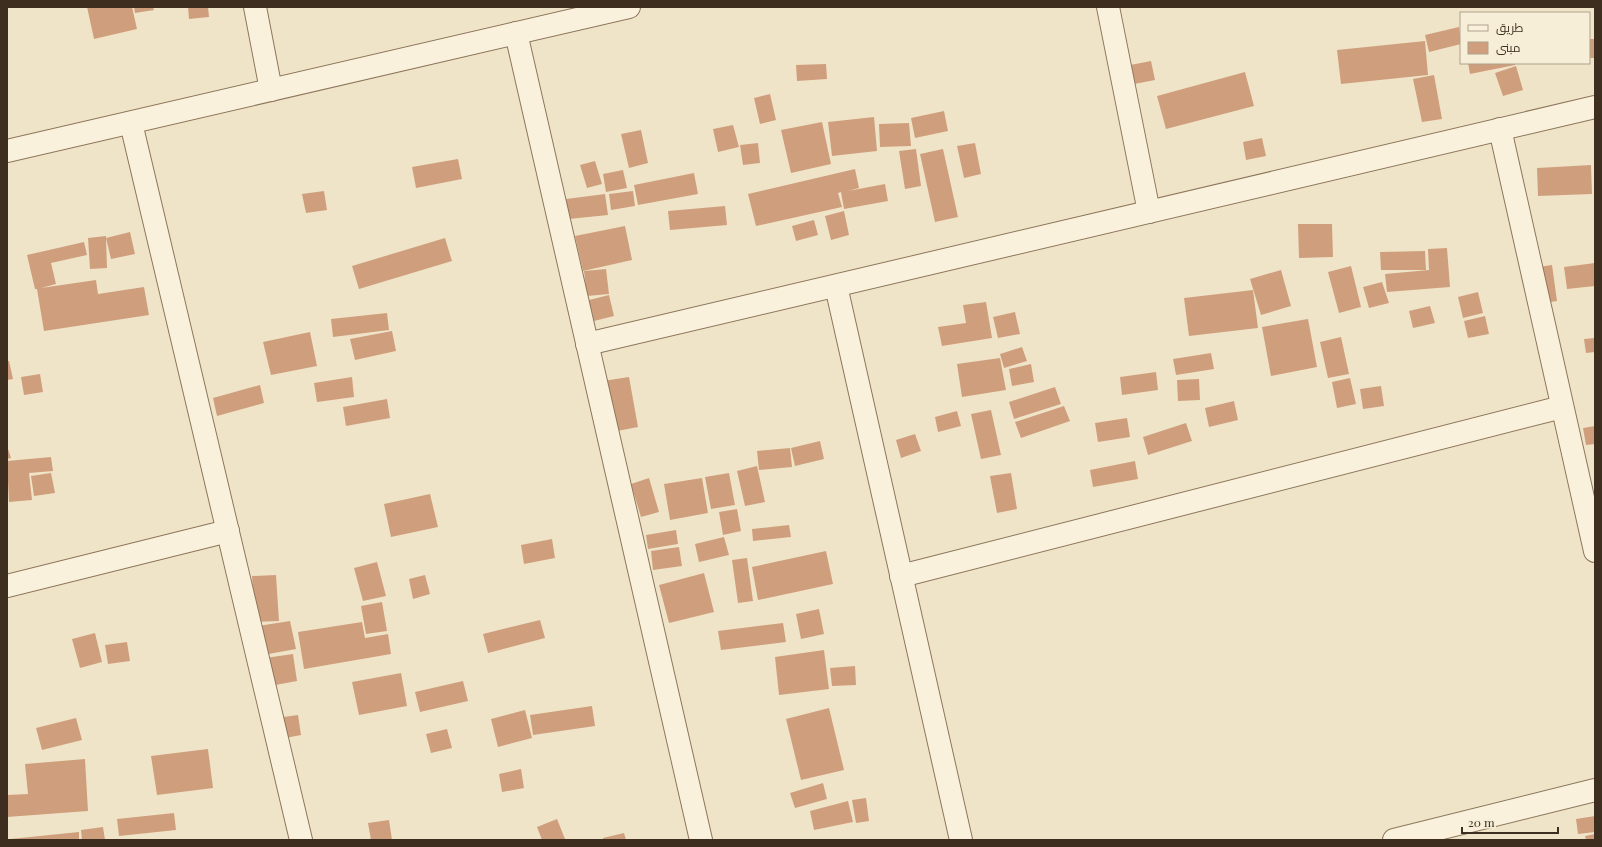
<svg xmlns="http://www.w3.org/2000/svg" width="1602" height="847" viewBox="0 0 1602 847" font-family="'Playfair Display',Cairo,serif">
<rect width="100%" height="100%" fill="#f0e4c8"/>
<g fill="#cf9f7d">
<path d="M87 7H132L137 29 94 39Z"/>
<path d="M134 7H153L154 10 135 13Z"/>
<path d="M188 7H208L209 17 189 19Z"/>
<path d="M1459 27 1461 44 1429 52 1425 35Z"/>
<rect x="1589" y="39" width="6" height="19"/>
<path d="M1425 41 1428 75 1341 84 1337 50Z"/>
<path d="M1151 61 1155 80 1129 85 1125 66Z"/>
<path d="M1468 63H1515V65L1470 74Z"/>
<path d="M826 64 827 79 797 81 796 65Z"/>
<path d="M1516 66 1523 90 1503 96 1495 73Z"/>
<path d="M1245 72 1254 106 1166 129 1157 96Z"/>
<path d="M1434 75 1442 119 1422 122 1413 79Z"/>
<path d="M770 94 776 120 760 124 754 98Z"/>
<path d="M944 111 948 131 915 138 911 118Z"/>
<path d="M874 117 877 151 832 156 828 122Z"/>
<path d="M822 122 831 164 791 173 781 130Z"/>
<path d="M909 123 911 146 880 147 879 124Z"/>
<path d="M733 125 739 147 718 152 713 129Z"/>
<path d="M641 130 648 163 629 168 621 134Z"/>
<path d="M1262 138 1266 156 1246 160 1243 142Z"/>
<path d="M758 143 760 163 743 165 740 145Z"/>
<path d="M975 143 981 174 964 178 957 146Z"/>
<path d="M916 149 921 186 905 189 899 151Z"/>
<path d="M943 149 958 217 935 222 920 154Z"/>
<path d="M458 159 462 179 416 188 412 167Z"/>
<path d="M595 161 602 184 587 188 580 165Z"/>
<path d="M1591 165 1592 194 1538 196 1537 168Z"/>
<path d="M855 169 859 188 848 191 885 184 888 201 844 209 841 192 838 193 842 207 756 226 748 194Z"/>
<path d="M623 170 627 188 606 192 603 174Z"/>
<path d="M694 173 698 194 638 205 634 185Z"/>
<path d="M324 191 327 210 306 213 302 194Z"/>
<path d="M633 191 635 206 611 210 609 194Z"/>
<path d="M605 194 608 215 569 219 566 199Z"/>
<path d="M725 206 727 225 670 230 668 211Z"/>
<path d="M844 211 849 235 831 240 825 216Z"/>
<path d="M814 220 818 235 796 241 792 226Z"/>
<path d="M1298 224H1332L1333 257 1299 258Z"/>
<path d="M625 226 632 260 583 271 575 236Z"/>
<path d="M130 232 135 254 111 259 106 238 107 268 90 269 88 238 106 236V238Z"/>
<path d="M445 238 452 261 359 289 352 266Z"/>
<path d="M84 242 87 255 51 263 56 284 41 288 96 280 98 294 144 287 149 315 44 331 37 289H35L27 255Z"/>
<path d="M1447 248 1450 287 1387 292 1385 274 1429 270 1428 249Z"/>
<path d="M1425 251 1426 270H1381L1380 252Z"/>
<path d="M1595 263V286L1567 289 1564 267Z"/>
<path d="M1552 265 1557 301 1536 304 1531 268Z"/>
<path d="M1351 266 1361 307 1339 313 1328 272Z"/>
<path d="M606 269 609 294 587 296 584 271Z"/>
<path d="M1281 270 1291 306 1261 315 1250 279Z"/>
<path d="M1382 282 1389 303 1369 308 1363 287Z"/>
<path d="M1253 290 1258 328 1189 336 1184 298Z"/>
<path d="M1478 292 1483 313 1463 318 1458 297Z"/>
<path d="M609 295 614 316 594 321 589 300Z"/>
<path d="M986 302 992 338 942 346 938 327 966 323 963 305Z"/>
<path d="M1430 306 1435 323 1413 328 1409 311Z"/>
<path d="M1015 312 1020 334 998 338 993 317Z"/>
<path d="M387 313 389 330 333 337 331 319Z"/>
<path d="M1485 316 1489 334 1468 338 1464 321Z"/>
<path d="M1308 319 1317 367 1271 376 1262 327Z"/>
<path d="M392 331 396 351 355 360 350 339Z"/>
<path d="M310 332 317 366 271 375 263 342Z"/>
<path d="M1341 337 1349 374 1328 378 1320 342Z"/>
<path d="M1595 338V352L1586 353 1584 339Z"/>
<path d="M1022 347 1027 361 1004 368 1000 354Z"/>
<path d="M1211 353 1214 369 1176 375 1173 359Z"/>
<path d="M1000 358 1006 390 962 397 957 364Z"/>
<path d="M7 361H9L13 379 7 380Z"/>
<path d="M1031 364 1034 382 1012 386 1009 369Z"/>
<path d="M1156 372 1158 390 1122 395 1120 377Z"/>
<path d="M40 374 43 392 24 395 21 377Z"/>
<path d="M352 377 354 397 317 402 314 383Z"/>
<path d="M629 377 638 427 612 432 603 381Z"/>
<path d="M1350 378 1356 404 1337 408 1332 382Z"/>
<path d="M1199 379 1200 400 1178 401 1177 380Z"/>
<path d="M260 385 264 403 217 416 213 398Z"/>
<path d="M1381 386 1384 406 1363 409 1360 389Z"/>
<path d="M1055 387 1061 404 1014 419 1009 402Z"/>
<path d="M387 399 390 418 346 426 343 407Z"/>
<path d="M1234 401 1238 420 1209 427 1205 408Z"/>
<path d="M1064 406 1070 421 1021 438 1015 422Z"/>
<path d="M991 410 1001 455 981 459 971 414Z"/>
<path d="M957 411 961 426 938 432 935 417Z"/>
<path d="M1127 418 1130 437 1098 442 1095 423Z"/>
<path d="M1186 423 1192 441 1148 455 1143 437Z"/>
<path d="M1595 426V444L1586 445 1583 428Z"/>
<path d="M915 434 921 451 901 458 896 440Z"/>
<path d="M820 441 824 459 795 466 791 448Z"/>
<path d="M7 446 11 458 7 459Z"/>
<path d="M790 448 792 467 759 470 757 451Z"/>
<path d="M51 457 53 471 29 473 32 500 9 502 7 461Z"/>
<path d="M1135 461 1138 479 1093 487 1090 470Z"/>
<path d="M757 466 765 502 745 506 737 471Z"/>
<path d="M51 473 55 493 34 496 31 476Z"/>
<path d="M729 473 735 505 711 509 705 477Z"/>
<path d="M1011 473 1017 509 997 513 990 476Z"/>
<path d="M649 478 659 512 641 517 631 484Z"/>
<path d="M702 478 708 513 670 520 664 484Z"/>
<path d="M430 494 438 527 391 537 384 504Z"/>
<path d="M737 509 741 531 723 535 719 512Z"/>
<path d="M789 525 791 537 753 541 752 529Z"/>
<path d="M676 530 678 544 648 549 646 535Z"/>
<path d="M724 537 729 555 699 562 695 544Z"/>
<path d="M552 539 555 558 524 564 521 545Z"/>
<path d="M679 547 682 566 653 570 651 551Z"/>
<path d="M826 551 833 584 758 600 752 567Z"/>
<path d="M747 558 753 601 738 603 732 560Z"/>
<path d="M377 562 386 596 363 601 354 568Z"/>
<path d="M704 573 714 612 669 623 659 585Z"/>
<path d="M276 575 279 621 255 622 252 576Z"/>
<path d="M425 575 430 594 413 599 409 579Z"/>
<path d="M382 602 387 631 366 634 361 606Z"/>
<path d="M819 609 824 634 801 639 796 614Z"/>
<path d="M540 620 545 638 488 653 483 634Z"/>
<path d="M290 621 296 649 263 655 258 626Z"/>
<path d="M362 622 365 638 388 634 391 654 304 669 298 632Z"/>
<path d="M783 623 786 642 721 650 718 631Z"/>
<path d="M95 633 102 662 80 668 72 639Z"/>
<path d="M127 642 130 661 108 664 105 645Z"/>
<path d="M824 650 829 689 779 695 775 657Z"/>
<path d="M293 654 297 681 270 686 265 658Z"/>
<path d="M855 666 856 685 832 686 830 668Z"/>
<path d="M401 673 407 706 359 715 352 682Z"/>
<path d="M463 681 468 701 420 712 415 692Z"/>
<path d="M592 706 595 726 533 735 530 715Z"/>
<path d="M829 708 844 770 801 780 786 719Z"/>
<path d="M525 710 532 738 498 747 491 719Z"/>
<path d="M298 715 301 735 280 739 276 718Z"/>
<path d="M76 718 82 740 42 750 36 728Z"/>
<path d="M447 729 452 748 431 753 426 734Z"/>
<path d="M208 749 213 788 157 795 151 756Z"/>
<path d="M85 759 88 811 7 817V795L28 794 25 764Z"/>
<path d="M521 769 524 788 502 792 499 774Z"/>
<path d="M823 783 827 799 795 808 790 793Z"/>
<path d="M866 798 869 821 856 823 852 800Z"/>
<path d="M848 801 853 822 814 830 810 811Z"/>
<path d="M174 813 176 830 119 836 117 819Z"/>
<path d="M1595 816V832L1578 834 1576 819Z"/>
<path d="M557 819 565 839 542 840 537 827Z"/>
<path d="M389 820 392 840H371L368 823Z"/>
<path d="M103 827 105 840H82L81 830Z"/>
<path d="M79 832V840H10V839Z"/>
<path d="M624 833 626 840H603V838Z"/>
<path d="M1595 834V840H1586L1585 836Z"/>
</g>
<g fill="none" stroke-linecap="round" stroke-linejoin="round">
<g stroke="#8d765c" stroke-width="24">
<g id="minor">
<path d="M255 7 271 90"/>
<path d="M1108 7 1149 212"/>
<path d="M516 33 701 840"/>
<path d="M131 123 301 840"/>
<path d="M1500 129 1595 551"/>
<path d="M7 151 629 7"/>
<path d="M836 286 961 840"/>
<path d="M587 344 1595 107"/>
<path d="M901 576 1562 407"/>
<path d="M7 586 228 531"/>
<path d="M1394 840 1595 790"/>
</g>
</g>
<use href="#minor" stroke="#faf1dc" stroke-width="22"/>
</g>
<rect width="1602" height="847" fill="none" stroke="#3d2e20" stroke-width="16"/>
<rect x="1460" y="12" width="130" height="52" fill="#f7eed8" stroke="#ada18e"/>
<rect x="1468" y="25" width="20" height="6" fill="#faf1dc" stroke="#ada18e"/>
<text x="1496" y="32" font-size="12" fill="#3d2e20">طريق</text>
<rect x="1468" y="42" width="20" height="12" fill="#cf9f7d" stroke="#ada18e"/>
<text x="1496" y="52" font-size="12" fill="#3d2e20">مبنى</text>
<path d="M1462 827v6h96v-6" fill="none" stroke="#3d2e20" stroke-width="2"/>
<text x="1468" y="827" font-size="12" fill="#3d2e20" stroke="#f7eed8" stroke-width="3" paint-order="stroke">20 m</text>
</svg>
